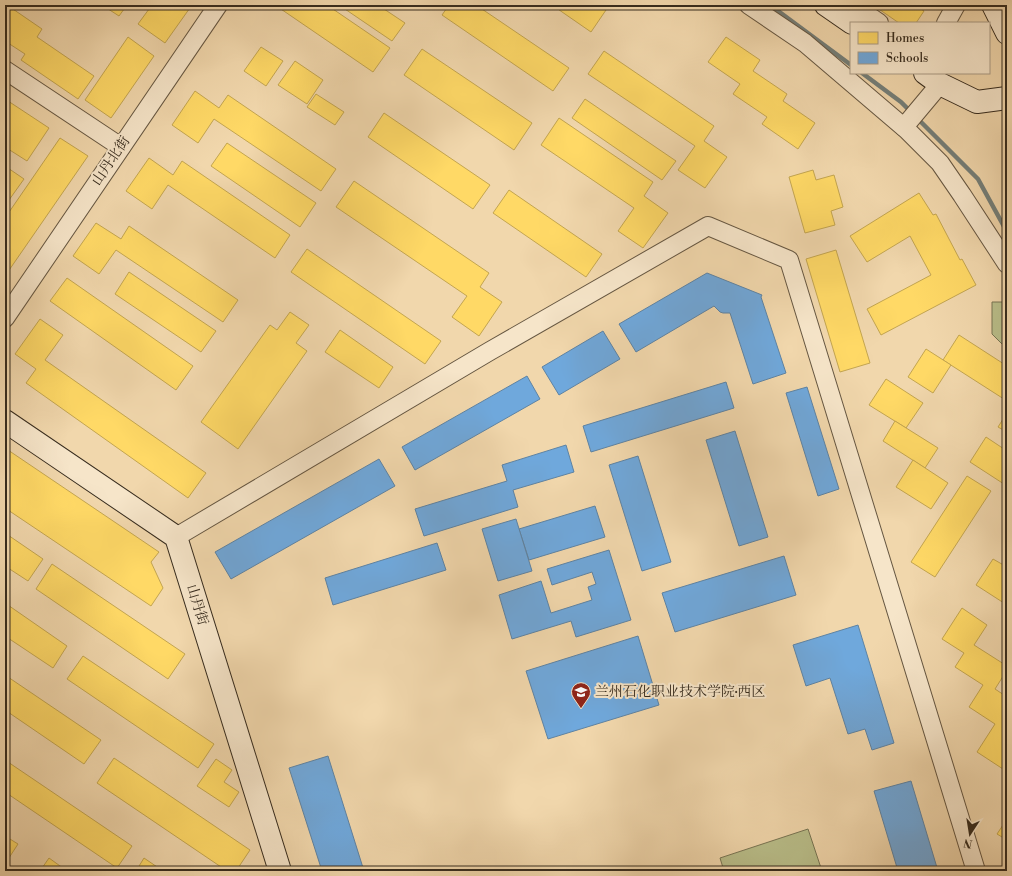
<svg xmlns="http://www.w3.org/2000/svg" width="1012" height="876" viewBox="0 0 1012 876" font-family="'Libre Bodoni','Noto Serif SC',serif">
<rect width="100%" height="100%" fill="#f1d7ac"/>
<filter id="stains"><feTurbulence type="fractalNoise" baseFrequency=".005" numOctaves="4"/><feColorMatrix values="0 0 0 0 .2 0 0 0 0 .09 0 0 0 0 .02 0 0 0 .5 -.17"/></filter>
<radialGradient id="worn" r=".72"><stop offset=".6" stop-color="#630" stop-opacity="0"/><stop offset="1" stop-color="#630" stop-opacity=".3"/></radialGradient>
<g fill="#b9be8a" stroke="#787554">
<path d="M992 302H1007V349L992 334Z"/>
<path d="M808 829 822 871H724L720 858Z"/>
</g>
<g fill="#ffd966" stroke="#c3a550">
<path d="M7 5 42 29 37 37 94 76 78 99 21 60 25 54 5 41V8Z"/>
<path d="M102 5H127L119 16Z"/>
<path d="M152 5H192L165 43 138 24Z"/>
<path d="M275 5H327L390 48 373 72Z"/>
<path d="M339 5H378L405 23 392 41Z"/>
<path d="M449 5H476L569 68 553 91 442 15Z"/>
<path d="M552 5H599L606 10 591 32Z"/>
<path d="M873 5H915L924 11 916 23H899Z"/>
<path d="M128 37 154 56 111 118 85 100Z"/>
<path d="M726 37 760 60 753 71 787 94 783 101 815 123 798 149 762 124 767 117 733 94 740 84 708 62Z"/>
<path d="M261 47 283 61 266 86 244 71Z"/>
<path d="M422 49 532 123 514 150 404 75Z"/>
<path d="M604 51 714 126 704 141 727 157 705 188 678 170 695 146 588 74Z"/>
<path d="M295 61 323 80 307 104 278 85Z"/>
<path d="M195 91 219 108 228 95 336 169 321 191 214 119 198 143 172 125Z"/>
<path d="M316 94 344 112 335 125 307 107Z"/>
<path d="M5 99 49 128 27 161 5 147Z"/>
<path d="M585 99 676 161 662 180 572 118Z"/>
<path d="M384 113 490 185 473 209 368 137Z"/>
<path d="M559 118 653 182 644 196 668 213 643 248 618 231 634 208 541 145Z"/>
<path d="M60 138 88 156 5 276V218Z"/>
<path d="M227 143 316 203 300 227 211 166Z"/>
<path d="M149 158 173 175 182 161 290 235 275 258 168 185 152 209 126 191Z"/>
<path d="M5 166 24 179 9 200 5 197Z"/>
<path d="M813 170 816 180 834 175 843 207 831 211 835 225 805 233 789 177Z"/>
<path d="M354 181 489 273 480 287 502 302 479 336 452 317 467 296 336 207Z"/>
<path d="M509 190 602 254 586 277 493 213Z"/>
<path d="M919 193 933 215 936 214 960 260 962 259 976 285 881 335 867 309 931 275 910 236 867 262 850 236Z"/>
<path d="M96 223 121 239 129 226 238 300 223 322 116 250 99 274 73 256Z"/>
<path d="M307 249 441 341 425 364 291 272Z"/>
<path d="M836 250 870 363 840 372 806 259Z"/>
<path d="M129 272 216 331 201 352 115 294Z"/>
<path d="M67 278 193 366 176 390 50 301Z"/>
<path d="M290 312 309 325 296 343 307 351 238 449 201 422 270 325 277 330Z"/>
<path d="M40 319 63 335 45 360 206 473 188 498 26 383 36 369 15 354Z"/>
<path d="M340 330 393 367 379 388 325 352Z"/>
<path d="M959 335 1007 366V401L943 360Z"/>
<path d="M926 349 951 365 933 393 908 377Z"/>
<path d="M886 379 923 403 906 428 869 405Z"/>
<path d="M1007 413V432L998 427Z"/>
<path d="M895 421 938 448 925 468 883 441Z"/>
<path d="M986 437 1007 451V486L970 462Z"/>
<path d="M5 448 159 552 151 562 163 588 151 606 5 508Z"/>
<path d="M913 460 948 483 931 509 896 487Z"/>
<path d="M967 476 991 491 935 577 911 562Z"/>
<path d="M5 533 43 559 28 581 5 566Z"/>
<path d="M993 559 1007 567V605L976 585Z"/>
<path d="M52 564 185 654 168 679 36 589Z"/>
<path d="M5 603 67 646 53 668 5 636Z"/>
<path d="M962 608 987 625 974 645 1007 666V670L995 689 1007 697V716L1004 721 1007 723V763L1003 769 977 752 995 724 969 707 983 685 955 667 964 653 942 639Z"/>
<path d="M83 656 214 744 198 768 67 679Z"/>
<path d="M5 675 101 740 84 764 5 710Z"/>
<path d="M114 758 250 850 236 871H227L97 783Z"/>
<path d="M216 759 232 770 224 782 239 792 229 807 197 786Z"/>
<path d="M5 760 132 846 117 868 5 792Z"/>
<path d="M1007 819V840L997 834Z"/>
<path d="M5 836 18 844 5 864Z"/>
<path d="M49 858 67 871H40Z"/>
<path d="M144 858 163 871H136Z"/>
</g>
<g fill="#6fa8dc" stroke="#5e83a3">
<path d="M707 273 762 295 761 297 786 373 753 384 730 313H723L720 312 714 306 636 352 619 324Z"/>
<path d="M603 331 620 359 559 395 542 367Z"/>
<path d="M527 376 540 399 415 470 402 447Z"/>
<path d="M726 382 734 408 591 452 583 426Z"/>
<path d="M807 387 839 489 818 496 786 393Z"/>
<path d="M735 431 768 537 739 546 706 440Z"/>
<path d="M566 445 574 472 513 490 518 507 424 536 415 509 507 481 502 465Z"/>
<path d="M638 456 671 562 642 571 609 465Z"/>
<path d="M379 459 395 486 231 579 215 552Z"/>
<path d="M595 506 605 537 529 560 519 529Z"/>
<path d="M516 519 532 571 498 581 482 529Z"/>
<path d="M437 543 446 570 333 605 325 578Z"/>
<path d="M609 550 631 620 576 637 571 621 512 639 499 595 541 581 551 613 592 600 588 587 596 584 592 572 552 585 547 569Z"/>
<path d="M784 556 796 595 675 632 662 593Z"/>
<path d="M858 625 894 743 872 750 865 729 848 734 830 678 806 686 793 645Z"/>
<path d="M638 636 659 705 548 739 526 671Z"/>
<path d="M328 756 364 871H322L289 768Z"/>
<path d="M911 781 938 871H898L874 791Z"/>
</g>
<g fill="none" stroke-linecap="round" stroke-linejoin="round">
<g stroke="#757f79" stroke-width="4.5">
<path d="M770 5 851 65"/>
<path d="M862 73 901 102 912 113"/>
<path d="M917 118 978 179 1007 232"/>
</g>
<g stroke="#665742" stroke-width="20">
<g id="street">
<path d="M749 5 805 43 907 130 940 163 962 195 1007 264"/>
<path d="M853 5 879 23"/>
<path d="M946 23 956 5"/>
<path d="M5 70 121 147"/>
<path d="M904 127 940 84"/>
<path d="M5 318 218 5"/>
<path d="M176 537 490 351 708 226 789 260 976 871"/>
</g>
</g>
<g stroke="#372c1e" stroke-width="24">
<g id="secondary">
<path d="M826 5 852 23"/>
<path d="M993 5 1007 33"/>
<path d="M925 73 940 84 977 102 1007 98"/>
<path d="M5 421 176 537 280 871"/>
</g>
</g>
<use href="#street" stroke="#f6e5c9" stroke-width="18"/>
<use href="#secondary" stroke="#f6e5c9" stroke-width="22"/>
</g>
<defs>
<g id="university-pin" transform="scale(1)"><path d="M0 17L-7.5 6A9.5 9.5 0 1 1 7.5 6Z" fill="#8f2418" stroke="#f6e5c9"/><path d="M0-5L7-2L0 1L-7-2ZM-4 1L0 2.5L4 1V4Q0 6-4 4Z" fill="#fff"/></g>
</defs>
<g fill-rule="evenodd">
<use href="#university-pin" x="581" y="692"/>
</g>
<g text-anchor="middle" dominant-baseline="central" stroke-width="4" stroke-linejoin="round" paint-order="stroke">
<g font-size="14" fill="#372c1e" stroke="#f6e5c9">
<text transform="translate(111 161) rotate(-56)">山丹北街</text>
<text transform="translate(197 605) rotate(73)">山丹街</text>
</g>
<g font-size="14" fill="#372c1e" stroke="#f6e5c9" text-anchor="start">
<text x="595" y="692">兰州石化职业技术学院·西区</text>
</g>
</g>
<rect width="1012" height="876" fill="none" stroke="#f1d7ac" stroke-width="20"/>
<rect x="6" y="6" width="1000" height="864" fill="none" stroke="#372c1e" stroke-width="2"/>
<rect x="10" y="10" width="992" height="856" fill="none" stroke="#372c1e"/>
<rect x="850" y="22" width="140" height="52" fill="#f6e5c9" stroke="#aa9b85"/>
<rect x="858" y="32" width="20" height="12" fill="#ffd966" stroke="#aa9b85"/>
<text x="886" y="42" font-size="12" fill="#372c1e">Homes</text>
<rect x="858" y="52" width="20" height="12" fill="#6fa8dc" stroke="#aa9b85"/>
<text x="886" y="62" font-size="12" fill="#372c1e">Schools</text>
<g transform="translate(970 834) rotate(192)" stroke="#f6e5c9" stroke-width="3" paint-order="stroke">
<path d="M0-3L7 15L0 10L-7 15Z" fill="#372c1e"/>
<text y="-6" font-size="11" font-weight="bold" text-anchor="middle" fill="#372c1e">N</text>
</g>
<rect width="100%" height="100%" filter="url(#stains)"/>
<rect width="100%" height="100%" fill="url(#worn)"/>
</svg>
